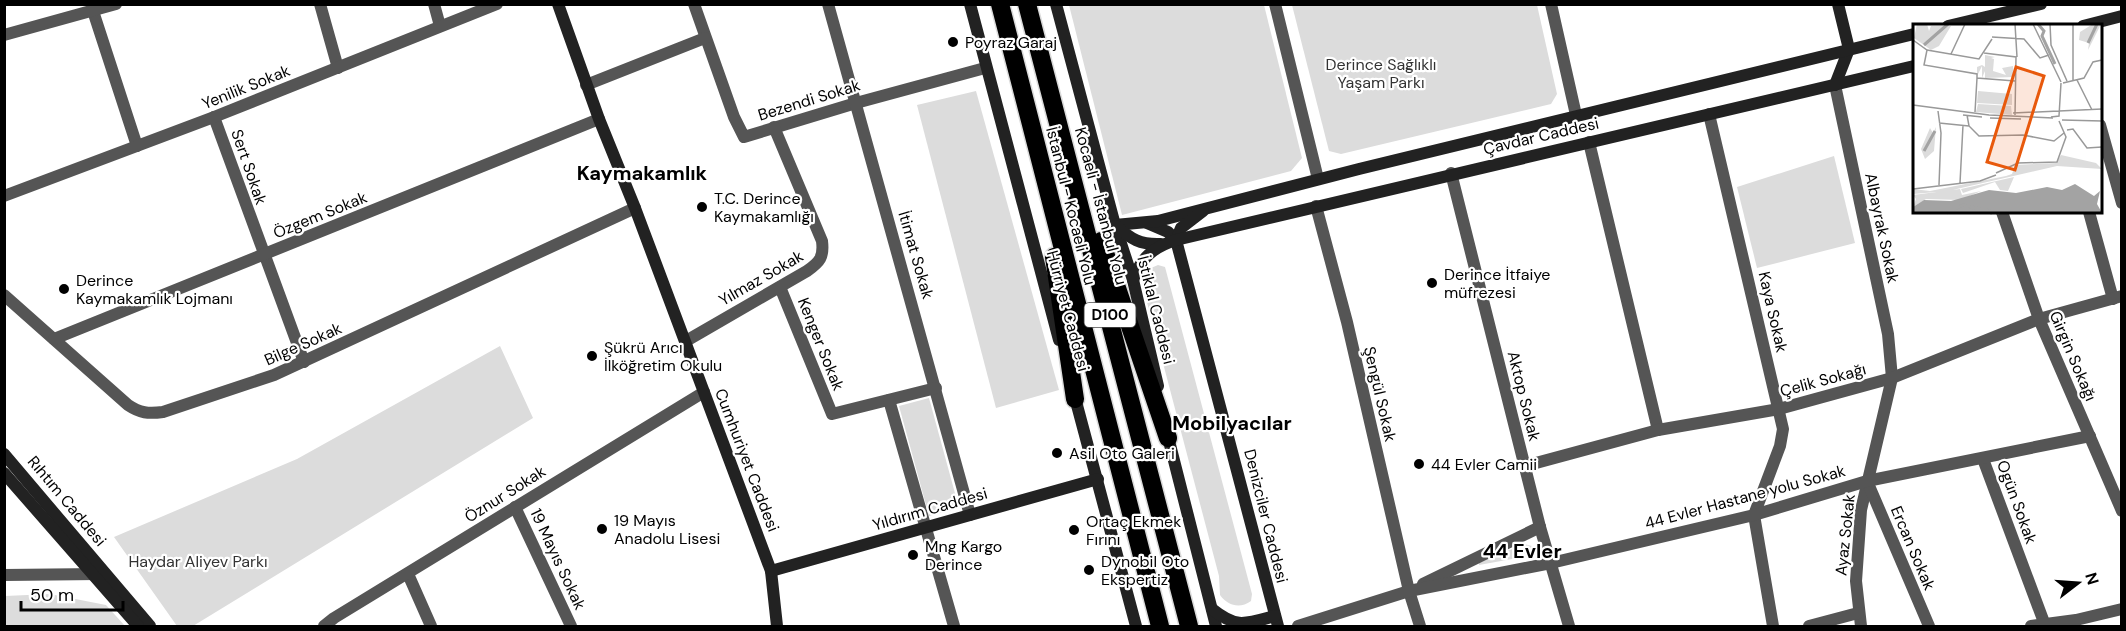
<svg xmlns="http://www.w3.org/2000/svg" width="2126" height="631" viewBox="0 0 2126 631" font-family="'DM Sans',sans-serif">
<rect width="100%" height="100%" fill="#fff"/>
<g fill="#dcdcdc">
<path d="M1069 5H1264L1302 158 1291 171 1122 215Z"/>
<path d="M1292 5H1537L1557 94 1551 104 1341 154 1329 151Z"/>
<path d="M976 91 1059 390 996 408 917 105Z"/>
<path d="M1834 156 1855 243 1757 268 1737 187Z"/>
<path d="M1158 265 1165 267 1252 594 1251 601C1240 609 1228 606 1220 595L1219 576 1143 287 1144 271Z"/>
<path d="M500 346 533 418 193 626H177L114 537 297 459Z"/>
<path d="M929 398 959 508 929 516 899 406Z"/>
<path d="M1524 544 1532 546 1533 551 1529 556 1479 565V563Z"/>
<path d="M50 594 106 605 125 626H5V596Z"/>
</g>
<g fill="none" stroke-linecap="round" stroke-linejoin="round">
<g stroke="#dbdbdb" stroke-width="21">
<g id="highway">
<path d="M1000 4 1160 626"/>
<path d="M1027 4 1189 626"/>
<path d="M1101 241 1168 438"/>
<path d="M1054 257 1075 399"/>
</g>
</g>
<g stroke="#555" stroke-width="12">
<path d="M320 4 338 68"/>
<path d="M434 4 440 26"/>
<path d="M694 4 734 117 744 137 856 103 985 68"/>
<path d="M828 4 970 515"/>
<path d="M1275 4 1318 179"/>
<path d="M1551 4 1576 115"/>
<path d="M93 11 137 146"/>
<path d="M4 35 116 4"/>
<path d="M586 85 705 38"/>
<path d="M1835 85 1888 334 1892 378 1861 510 1856 581 1861 626"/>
<path d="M1709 114 1783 429 1780 446 1754 515"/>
<path d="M214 117 304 362"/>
<path d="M2100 125 2122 203"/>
<path d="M1589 142 1658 430"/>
<path d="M1451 173 1540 527 1569 626"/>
<path d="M4 196 214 117 497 4"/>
<path d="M1316 206 1347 322 1409 591 1420 626"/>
<path d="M2002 212 2039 319 2122 511"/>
<path d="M2089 212 2113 299"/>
<path d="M780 287 832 414 936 388"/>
<path d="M4 295 128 405C140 413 148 414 163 412L274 375 635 208"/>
<path d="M54 339 599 119"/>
<path d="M686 341 807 271C820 262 824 257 822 241L774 127"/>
<path d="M889 400 954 626"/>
<path d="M1983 459 2045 625"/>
<path d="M1525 466 1658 430 1779 409 1892 378 2039 319 2122 296"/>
<path d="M1867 481 1929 626"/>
<path d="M515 507 571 626"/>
<path d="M1754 515 1773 626"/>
<path d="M408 574 431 626"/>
<path d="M4 575 99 574"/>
<path d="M1423 584 1540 527"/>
<path d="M324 626 334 618 704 392"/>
<path d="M1298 626 1409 591 1551 563 1754 515 1867 481 2090 436"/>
<path d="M1809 626 1858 613"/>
<path d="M2031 626 2076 620 2122 609"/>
</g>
<g stroke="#222" stroke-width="12">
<path d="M558 4 599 119 635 208 771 571 777 626"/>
<path d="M970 4 1059 340"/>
<path d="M1056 4 1115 225 1133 280 1158 386"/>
<path d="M1948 26 2041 4"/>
<path d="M2083 26 2122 16"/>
<path d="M1835 85 1849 49 1838 4"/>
<path d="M1147 223 1168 232 1176 240 1278 626"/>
<path d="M1115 225 1158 221 1359 169 1914 34"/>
<path d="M1116 226C1131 239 1140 245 1161 244"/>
<path d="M1176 240 1181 228 1203 211"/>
<path d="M1133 280C1141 258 1153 247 1176 240L1914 66"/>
<path d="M1074 394 1136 626"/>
<path d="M1167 433 1216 626"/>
<path d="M4 454 150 626"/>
<path d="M4 473 138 626"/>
<path d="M771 571 1098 479"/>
<path d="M1212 609C1237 629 1245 624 1275 616"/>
</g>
<use href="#highway" stroke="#000" stroke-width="18"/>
</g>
<g fill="#000" stroke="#fff" stroke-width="2">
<circle cx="953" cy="42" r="6"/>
<circle cx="702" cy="207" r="6"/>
<circle cx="1432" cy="283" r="6"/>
<circle cx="64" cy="289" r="6"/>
<circle cx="592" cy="356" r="6"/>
<circle cx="1057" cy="453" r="6"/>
<circle cx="1419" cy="464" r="6"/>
<circle cx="602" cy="529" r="6"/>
<circle cx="1074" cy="530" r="6"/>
<circle cx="913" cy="555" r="6"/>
<circle cx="1089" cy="570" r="6"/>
</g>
<g text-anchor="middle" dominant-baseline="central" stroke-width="4.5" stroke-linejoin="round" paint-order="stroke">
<rect fill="#fff" stroke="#4c4c4c" stroke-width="1.5" x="1084.5" y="303" width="51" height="24" rx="4.5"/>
<g font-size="15" font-weight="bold" fill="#000">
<text x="1110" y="315">D100</text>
</g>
<g font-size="16" fill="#000" stroke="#fff" text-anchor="start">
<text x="965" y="42">Poyraz Garaj</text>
<text x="714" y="198">T.C. Derince<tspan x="714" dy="18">Kaymakamlığı</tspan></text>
<text x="1444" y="274">Derince İtfaiye<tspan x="1444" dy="18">müfrezesi</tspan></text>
<text x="76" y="280">Derince<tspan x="76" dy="18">Kaymakamlık Lojmanı</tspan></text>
<text x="604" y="347">Şükrü Arıcı<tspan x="604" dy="18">İlköğretim Okulu</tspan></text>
<text x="1069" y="453">Asil Oto Galeri</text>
<text x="1431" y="464">44 Evler Camii</text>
<text x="614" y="520">19 Mayıs<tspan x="614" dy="18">Anadolu Lisesi</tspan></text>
<text x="1086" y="521">Ortaç Ekmek<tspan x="1086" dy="18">Fırını</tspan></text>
<text x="925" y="546">Mng Kargo<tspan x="925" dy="18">Derince</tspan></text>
<text x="1101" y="561">Dynobil Oto<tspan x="1101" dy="18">Ekspertiz</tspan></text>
</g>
<g font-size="16" fill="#333" stroke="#fff">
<text x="1381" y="64">Derince Sağlıklı<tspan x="1381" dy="18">Yaşam Parkı</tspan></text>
<text x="198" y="561">Haydar Aliyev Parkı</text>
</g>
<g font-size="16" fill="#000" stroke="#fff">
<text transform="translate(246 87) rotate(-22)">Yenilik Sokak</text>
<text transform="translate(809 100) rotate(-17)">Bezendi Sokak</text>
<text transform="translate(1541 136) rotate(-13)">Çavdar Caddesi</text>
<text transform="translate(249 167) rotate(71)">Sert Sokak</text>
<text transform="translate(1071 206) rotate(76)">İstanbul - Kocaeli Yolu</text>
<text transform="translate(1101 206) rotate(75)">Kocaeli - İstanbul Yolu</text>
<text transform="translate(320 215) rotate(-22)">Özgem Sokak</text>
<text transform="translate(1882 228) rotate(78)">Albayrak Sokak</text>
<text transform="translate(916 255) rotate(74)">İtimat Sokak</text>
<text transform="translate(761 278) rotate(-30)">Yılmaz Sokak</text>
<text transform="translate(1156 310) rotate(76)">İstiklal Caddesi</text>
<text transform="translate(1068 311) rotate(75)">Hürriyet Caddesi</text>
<text transform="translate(1773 312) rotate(77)">Kaya Sokak</text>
<text transform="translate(303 344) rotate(-24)">Bilge Sokak</text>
<text transform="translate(821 344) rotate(68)">Kenger Sokak</text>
<text transform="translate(2073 356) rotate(67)">Girgin Sokağı</text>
<text transform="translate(1823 380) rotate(-15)">Çelik Sokağı</text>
<text transform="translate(1380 394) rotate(77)">Şengül Sokak</text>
<text transform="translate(1524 396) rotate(76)">Aktop Sokak</text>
<text transform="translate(747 460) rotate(69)">Cumhuriyet Caddesi</text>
<text transform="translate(505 494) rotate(-32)">Öznur Sokak</text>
<text transform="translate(1745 497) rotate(-15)">44 Evler Hastane yolu Sokak</text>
<text transform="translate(67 501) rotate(50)">Rıhtım Caddesi</text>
<text transform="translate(2017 502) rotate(70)">Ogün Sokak</text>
<text transform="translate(930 509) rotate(-16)">Yıldırım Caddesi</text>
<text transform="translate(1266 516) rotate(76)">Denizciler Caddesi</text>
<text transform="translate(1845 535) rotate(-84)">Ayaz Sokak</text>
<text transform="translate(1913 548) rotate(67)">Ercan Sokak</text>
<text transform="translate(558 559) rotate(65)">19 Mayıs Sokak</text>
</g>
<g font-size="20" font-weight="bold" fill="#000" stroke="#fff">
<text x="642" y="173">Kaymakamlık</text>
<text x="1232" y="423">Mobilyacılar</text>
<text x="1522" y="551">44 Evler</text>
</g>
</g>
<g transform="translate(1913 24)">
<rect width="189" height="189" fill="#fff"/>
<path d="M4 0H14L16 7 18 2H38L26 22 18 26 1 14ZM180 0H188L175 26 176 19 166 16 167 8ZM72 31 82 33 78 34 81 35 80 47 93 51 89 44 100 42 101 53 72 54V47L69 54V42L64 52V43L69 41 72 43ZM65 67 99 70V81L64 79ZM65 80 98 82 99 91 63 88ZM23 103 21 127 12 135 8 125 17 104 20 109ZM148 131 183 139 189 145 144 142 35 167 0 170V165L17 167 93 152 99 150 102 141 143 139ZM101 153 95 167 87 166 82 158 50 169 48 165ZM47 165 49 171 68 167 50 175V181L48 176 13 175 0 183 3 175 0 171Z" fill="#dcdcdc"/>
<path d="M162 160 181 172 187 167 184 180 189 189H0V183L11 176 38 177 76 166 103 169 134 163 149 166Z" fill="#a3a3a3"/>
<path fill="none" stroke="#a3a3a3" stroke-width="3" d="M125 0 131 7 129 12 142 40M175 19 184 0M11 21 35 0M11 127 22 107M57 183 79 189M34 189 50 181 86 189"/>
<path fill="none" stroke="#999" stroke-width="1.5" d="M102 0 104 33M120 0 148 58M137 0 138 21 154 57M79 13 111 15 127 34 136 31M0 16 14 26 66 35 79 15M14 26 11 41 64 50V54L102 57M71 29 103 33 102 91M38 30 52 0M160 56V0M164 56 179 86M150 59 171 54 180 38 189 36M0 81 76 91 140 94M25 87 28 109 26 161M62 88 64 54M100 89 189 85M50 91 69 93M54 91 56 102 66 112 110 111 141 117 151 109M138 93 146 92 148 59M77 94 108 95M149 96 189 97M26 99 56 102M154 106 160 105 174 124 189 123M83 149 105 139 144 138 153 113 146 97M47 159 50 101M0 165 67 157 83 151"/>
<path fill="#e8590c" fill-opacity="0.15" stroke="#e8590c" stroke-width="3" d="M103 43 131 52 102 146 74 138Z"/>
<rect width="189" height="189" fill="none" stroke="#000" stroke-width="3"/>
</g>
<rect width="2126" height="631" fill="none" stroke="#000000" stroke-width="12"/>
<g transform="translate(2078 583) rotate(73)" stroke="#ffffff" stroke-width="4.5" paint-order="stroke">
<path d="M0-4.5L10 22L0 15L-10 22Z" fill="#000000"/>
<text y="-9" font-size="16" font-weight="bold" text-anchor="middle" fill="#000000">N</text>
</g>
<path d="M21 601v9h102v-9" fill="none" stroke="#000000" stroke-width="3"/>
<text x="30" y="601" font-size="18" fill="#000000" stroke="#ffffff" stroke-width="4.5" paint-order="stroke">50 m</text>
</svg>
